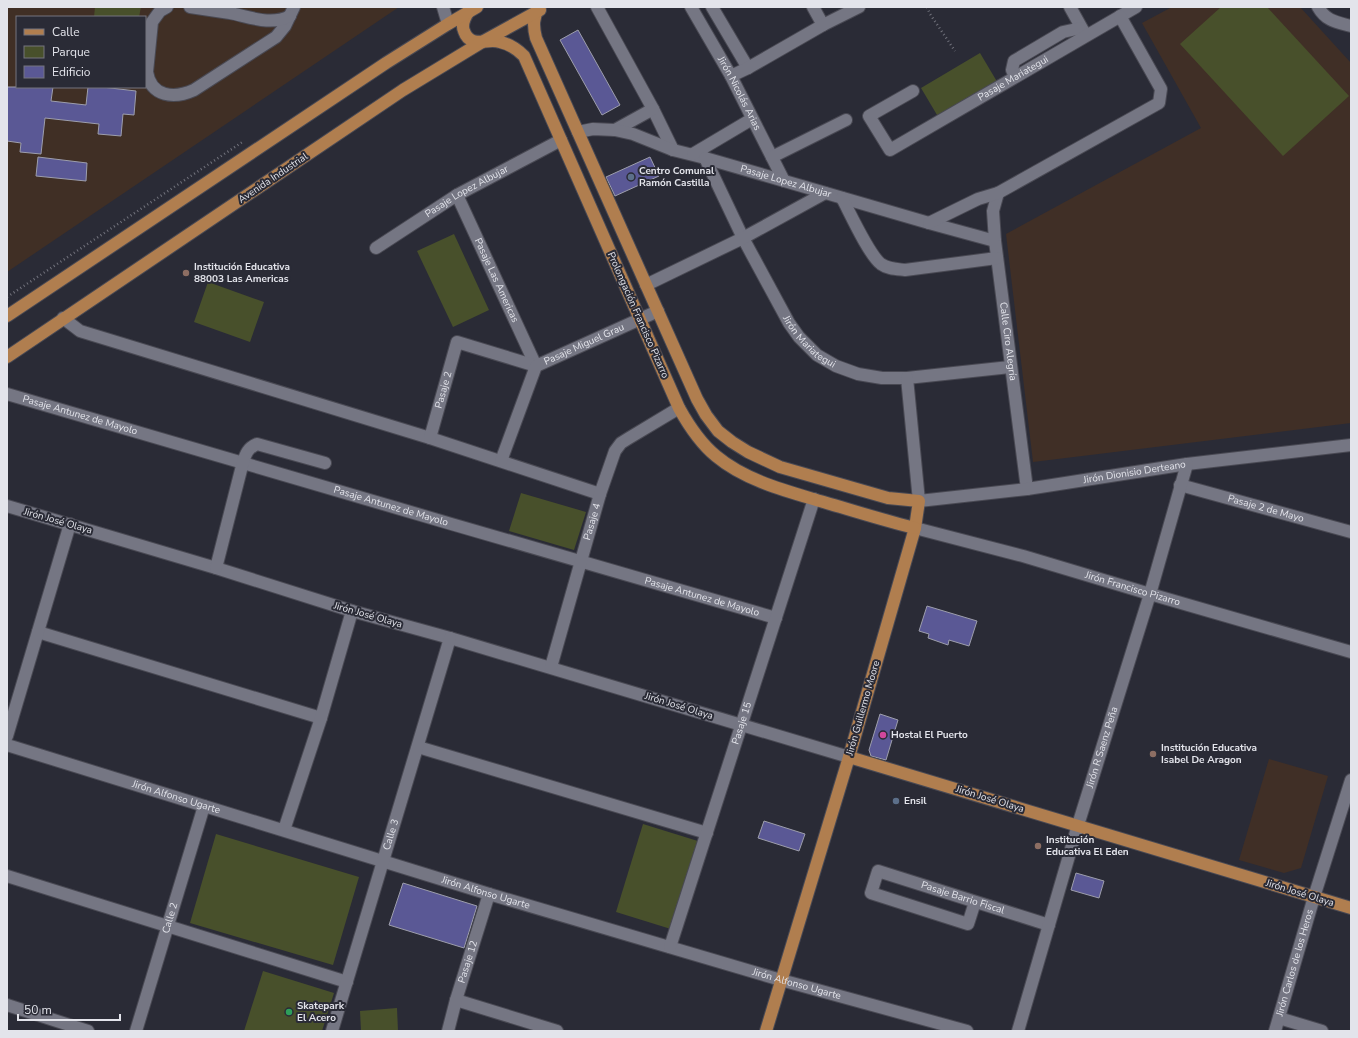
<svg xmlns="http://www.w3.org/2000/svg" width="1358" height="1038" viewBox="0 0 1358 1038" font-family="'Nunito Sans',sans-serif">
<rect width="100%" height="100%" fill="#2a2b36"/>
<path fill="#402f25" fill-rule="evenodd" d="M7 7H399L7 272ZM17 17H145V87H17Z"/>
<g fill="#402f26">
<path d="M1172 7H1300L1351 63V423L1033 462 1006 234 1201 128 1142 23Z"/>
<path d="M1269 759 1328 776 1301 868 1284 873 1239 860Z"/>
</g>
<g fill="#48502b">
<path d="M95 7H141L139 17H94Z"/>
<path d="M1221 7H1267L1349 96 1283 156 1180 44Z"/>
<path d="M980 53 999 85 940 120 921 88Z"/>
<path d="M454 234 489 310 453 327 417 251Z"/>
<path d="M208 282 264 302 250 342 194 322Z"/>
<path d="M521 493 586 512 574 550 509 531Z"/>
<path d="M643 824 701 842 674 930 616 912Z"/>
<path d="M216 834 359 877 333 965 190 923Z"/>
<path d="M263 971 334 993 322 1031H244Z"/>
<path d="M397 1008 398 1031H361L360 1011Z"/>
</g>
<g fill="#5a5895" stroke="#9d9eac">
<path d="M578 30 620 105 602 115 560 40Z"/>
<path d="M7 87H53L51 101 86 105 88 87H102L136 91 134 115 123 114 121 136 98 134 99 124 45 118 41 154 20 152 21 143 7 141Z"/>
<path d="M38 157 87 163 86 181 36 176Z"/>
<path d="M650 157 659 176 615 196 606 177Z"/>
<path d="M927 606 977 621 969 646 949 640 948 645 928 638 929 634 919 631Z"/>
<path d="M880 714 898 720 886 760 871 756 869 750Z"/>
<path d="M764 821 805 834 799 851 758 838Z"/>
<path d="M1076 873 1104 881 1099 898 1071 890Z"/>
<path d="M403 883 477 906 464 948 389 925Z"/>
</g>
<g fill="none" stroke-linecap="round" stroke-linejoin="round">
<g stroke="#494953" stroke-width="14">
<g id="minor">
<path d="M167 7 160 11 152 22 147 72C151 97 174 99 194 90L276 37 285 26 294 7"/>
<path d="M190 7C203 9 217 11 230 13 250 17 271 26 290 16"/>
<path d="M443 7 448 24"/>
<path d="M597 7 653 109 673 150"/>
<path id="s1" d="M691 7 731 76 784 181"/>
<path d="M712 7 748 68"/>
<path d="M813 7 823 25"/>
<path d="M1070 7 1085 34"/>
<path d="M1318 7C1326 21 1336 22 1351 26"/>
<path d="M731 76 748 68 823 25 859 7"/>
<path d="M1015 76 1012 70 1014 61 1063 32 1081 28"/>
<path id="s2" d="M913 91 869 116 890 150 1136 7"/>
<path d="M615 130 653 109"/>
<path id="s3" d="M578 132 593 129 615 130 633 134 673 150 705 158 929 223 995 241"/>
<path d="M693 154 752 119"/>
<path d="M772 157 846 120"/>
<path id="s4" d="M705 158 743 238 789 323 799 337 817 355 836 366 858 374 882 378H907L1010 367"/>
<path id="s5" d="M998 193 993 211 995 241 1027 489"/>
<path id="s6" d="M457 195 536 366"/>
<path d="M842 198C850 213 869 255 881 264 888 269 896 269 905 270L997 258"/>
<path d="M929 223 978 199 998 193 1159 103 1161 89 1120 16"/>
<path id="s7" d="M376 248 457 195 561 140"/>
<path d="M646 285 743 238 825 193"/>
<path d="M63 318 80 331 430 438 600 494"/>
<path id="s8" d="M907 378 919 501 1027 489 1187 464 1351 445"/>
<path id="s9" d="M7 394C264 468 519 545 776 618"/>
<path id="s10" d="M430 438 457 342 536 366"/>
<path id="s11" d="M501 461 536 366 658 311"/>
<path id="s12" d="M1180 485 1351 532"/>
<path d="M7 506 216 568 352 611 450 638 849 757"/>
<path id="s13" d="M915 528 1023 556 1150 594 1351 652"/>
<path d="M216 568 243 462C246 453 248 448 257 444L325 463"/>
<path d="M38 632 321 718"/>
<path id="s14" d="M551 667 600 494 615 451 621 443 629 438 679 408"/>
<path d="M7 736 70 524"/>
<path id="s15" d="M7 745 489 894 781 980 967 1031"/>
<path d="M418 747 707 833"/>
<path d="M284 830 321 718 352 611"/>
<path d="M7 876 347 982"/>
<path id="s16" d="M975 902 968 924 871 893 878 871 1049 925"/>
<path id="s17" d="M670 947 814 499"/>
<path d="M456 1000 557 1031"/>
<path d="M7 1005 88 1031"/>
<path d="M1279 1018 1322 1031"/>
<path id="s18" d="M136 1031 204 806"/>
<path id="s19" d="M332 1031 450 638"/>
<path id="s20" d="M448 1031 456 1000 489 894"/>
<path id="s21" d="M1018 1031 1078 825 1150 594 1187 464"/>
<path id="s22" d="M1275 1031 1314 897 1351 780"/>
</g>
</g>
<g stroke="#494953" stroke-width="14">
<g id="major">
<path d="M539 7C533 18 533 26 536 38L697 399 706 415 718 431 732 442 748 452 780 467 888 498 919 501 915 528 849 757 766 1031"/>
<path d="M469 11C465 17 461 24 464 31 470 49 488 38 500 42 510 44 517 49 524 56L561 140 679 408C689 426 700 443 716 456 747 482 791 492 830 504 858 512 886 521 915 528"/>
<path d="M7 316 386 63 448 24 477 7"/>
<path d="M7 357 403 90 482 42 540 10"/>
<path d="M849 757 1351 908"/>
</g>
</g>
<g stroke="#72737d" stroke-width="2.5" stroke-dasharray="1 3" stroke-linecap="butt">
<path d="M927 7 930 14 955 51"/>
<path d="M7 297 244 141"/>
</g>
<use href="#minor" stroke="#757683" stroke-width="12"/>
<use href="#major" stroke="#b07e4f" stroke-width="12"/>
</g>
<g fill="#5c6f8a" stroke="#2a2b36" stroke-width="1.5">
<circle cx="631" cy="177" r="4"/>
<circle cx="896" cy="801" r="4"/>
</g>
<g fill="#8d6e63" stroke="#2a2b36" stroke-width="1.5">
<circle cx="186" cy="273" r="4"/>
<circle cx="1153" cy="754" r="4"/>
<circle cx="1038" cy="846" r="4"/>
</g>
<circle fill="#d1479c" stroke="#2a2b36" stroke-width="1.5" cx="883" cy="735" r="4"/>
<circle fill="#2e9e5b" stroke="#2a2b36" stroke-width="1.5" cx="289" cy="1012" r="4"/>
<g text-anchor="middle" dominant-baseline="central" stroke-width="4" stroke-linejoin="round" paint-order="stroke">
<g font-size="10" fill="#e3e4eb" stroke="#2a2b36">
<text stroke="none"><textPath href="#s2" startOffset="233">Pasaje Mariategui</textPath></text>
<text stroke="none"><textPath href="#s1" startOffset="99">Jirón Nicolás Arias</textPath></text>
<text transform="translate(273 178) rotate(-34)">Avenida Industrial</text>
<text stroke="none"><textPath href="#s3" startOffset="216">Pasaje Lopez Albujar</textPath></text>
<text stroke="none"><textPath href="#s7" startOffset="107">Pasaje Lopez Albujar</textPath></text>
<text stroke="none"><textPath href="#s6" startOffset="94">Pasaje Las Americas</textPath></text>
<text transform="translate(638 315) rotate(66)">Prolongación Francisco Pizarro</text>
<text stroke="none"><textPath href="#s4" startOffset="213">Jirón Mariategui</textPath></text>
<text stroke="none"><textPath href="#s5" startOffset="150">Calle Ciro Alegría</textPath></text>
<text stroke="none"><textPath href="#s11" startOffset="154">Pasaje Miguel Grau</textPath></text>
<text stroke="none"><textPath href="#s10" startOffset="50">Pasaje 2</textPath></text>
<text stroke="none"><textPath href="#s9" startOffset="76">Pasaje Antunez de Mayolo</textPath></text>
<text stroke="none"><textPath href="#s8" startOffset="341">Jirón Dionisio Derteano</textPath></text>
<text stroke="none"><textPath href="#s9" startOffset="400">Pasaje Antunez de Mayolo</textPath></text>
<text stroke="none"><textPath href="#s12" startOffset="89">Pasaje 2 de Mayo</textPath></text>
<text transform="translate(58 521) rotate(16)">Jirón José Olaya</text>
<text stroke="none"><textPath href="#s14" startOffset="151">Pasaje 4</textPath></text>
<text stroke="none"><textPath href="#s13" startOffset="226">Jirón Francisco Pizarro</textPath></text>
<text stroke="none"><textPath href="#s9" startOffset="724">Pasaje Antunez de Mayolo</textPath></text>
<text transform="translate(368 615) rotate(16)">Jirón José Olaya</text>
<text transform="translate(679 706) rotate(17)">Jirón José Olaya</text>
<text transform="translate(863 708) rotate(-74)">Jirón Guillermo Moore</text>
<text stroke="none"><textPath href="#s17" startOffset="235">Pasaje 15</textPath></text>
<text stroke="none"><textPath href="#s21" startOffset="296">Jirón R Saenz Peña</textPath></text>
<text stroke="none"><textPath href="#s15" startOffset="177">Jirón Alfonso Ugarte</textPath></text>
<text transform="translate(990 799) rotate(17)">Jirón José Olaya</text>
<text stroke="none"><textPath href="#s19" startOffset="205">Calle 3</textPath></text>
<text stroke="none"><textPath href="#s15" startOffset="501">Jirón Alfonso Ugarte</textPath></text>
<text transform="translate(1300 893) rotate(17)">Jirón José Olaya</text>
<text stroke="none"><textPath href="#s16" startOffset="237">Pasaje Barrio Fiscal</textPath></text>
<text stroke="none"><textPath href="#s18" startOffset="118">Calle 2</textPath></text>
<text stroke="none"><textPath href="#s20" startOffset="72">Pasaje 12</textPath></text>
<text stroke="none"><textPath href="#s22" startOffset="71">Jirón Carlos de los Heros</textPath></text>
<text stroke="none"><textPath href="#s15" startOffset="825">Jirón Alfonso Ugarte</textPath></text>
</g>
<g font-size="10" font-weight="bold" fill="#e3e4eb" stroke="#2a2b36" text-anchor="start">
<text x="639" y="171">Centro Comunal<tspan x="639" dy="12">Ramón Castilla</tspan></text>
<text x="194" y="267">Institución Educativa<tspan x="194" dy="12">88003 Las Americas</tspan></text>
<text x="891" y="735">Hostal El Puerto</text>
<text x="1161" y="748">Institución Educativa<tspan x="1161" dy="12">Isabel De Aragon</tspan></text>
<text x="904" y="801">Ensil</text>
<text x="1046" y="840">Institución<tspan x="1046" dy="12">Educativa El Eden</tspan></text>
<text x="297" y="1006">Skatepark<tspan x="297" dy="12">El Acero</tspan></text>
</g>
</g>
<rect width="1358" height="1038" fill="none" stroke="#e3e4eb" stroke-width="16"/>
<rect x="16" y="16" width="130" height="72" fill="#2a2b36" stroke="#74757e"/>
<rect x="24" y="29" width="20" height="6" fill="#b07e4f" stroke="#74757e"/>
<text x="52" y="36" font-size="12" fill="#e3e4eb">Calle</text>
<rect x="24" y="46" width="20" height="12" fill="#48502b" stroke="#74757e"/>
<text x="52" y="56" font-size="12" fill="#e3e4eb">Parque</text>
<rect x="24" y="66" width="20" height="12" fill="#5a5895" stroke="#74757e"/>
<text x="52" y="76" font-size="12" fill="#e3e4eb">Edificio</text>
<path d="M18 1014v6h102v-6" fill="none" stroke="#e3e4eb" stroke-width="2"/>
<text x="24" y="1014" font-size="12" fill="#e3e4eb" stroke="#2a2b36" stroke-width="3" paint-order="stroke">50 m</text>
</svg>
